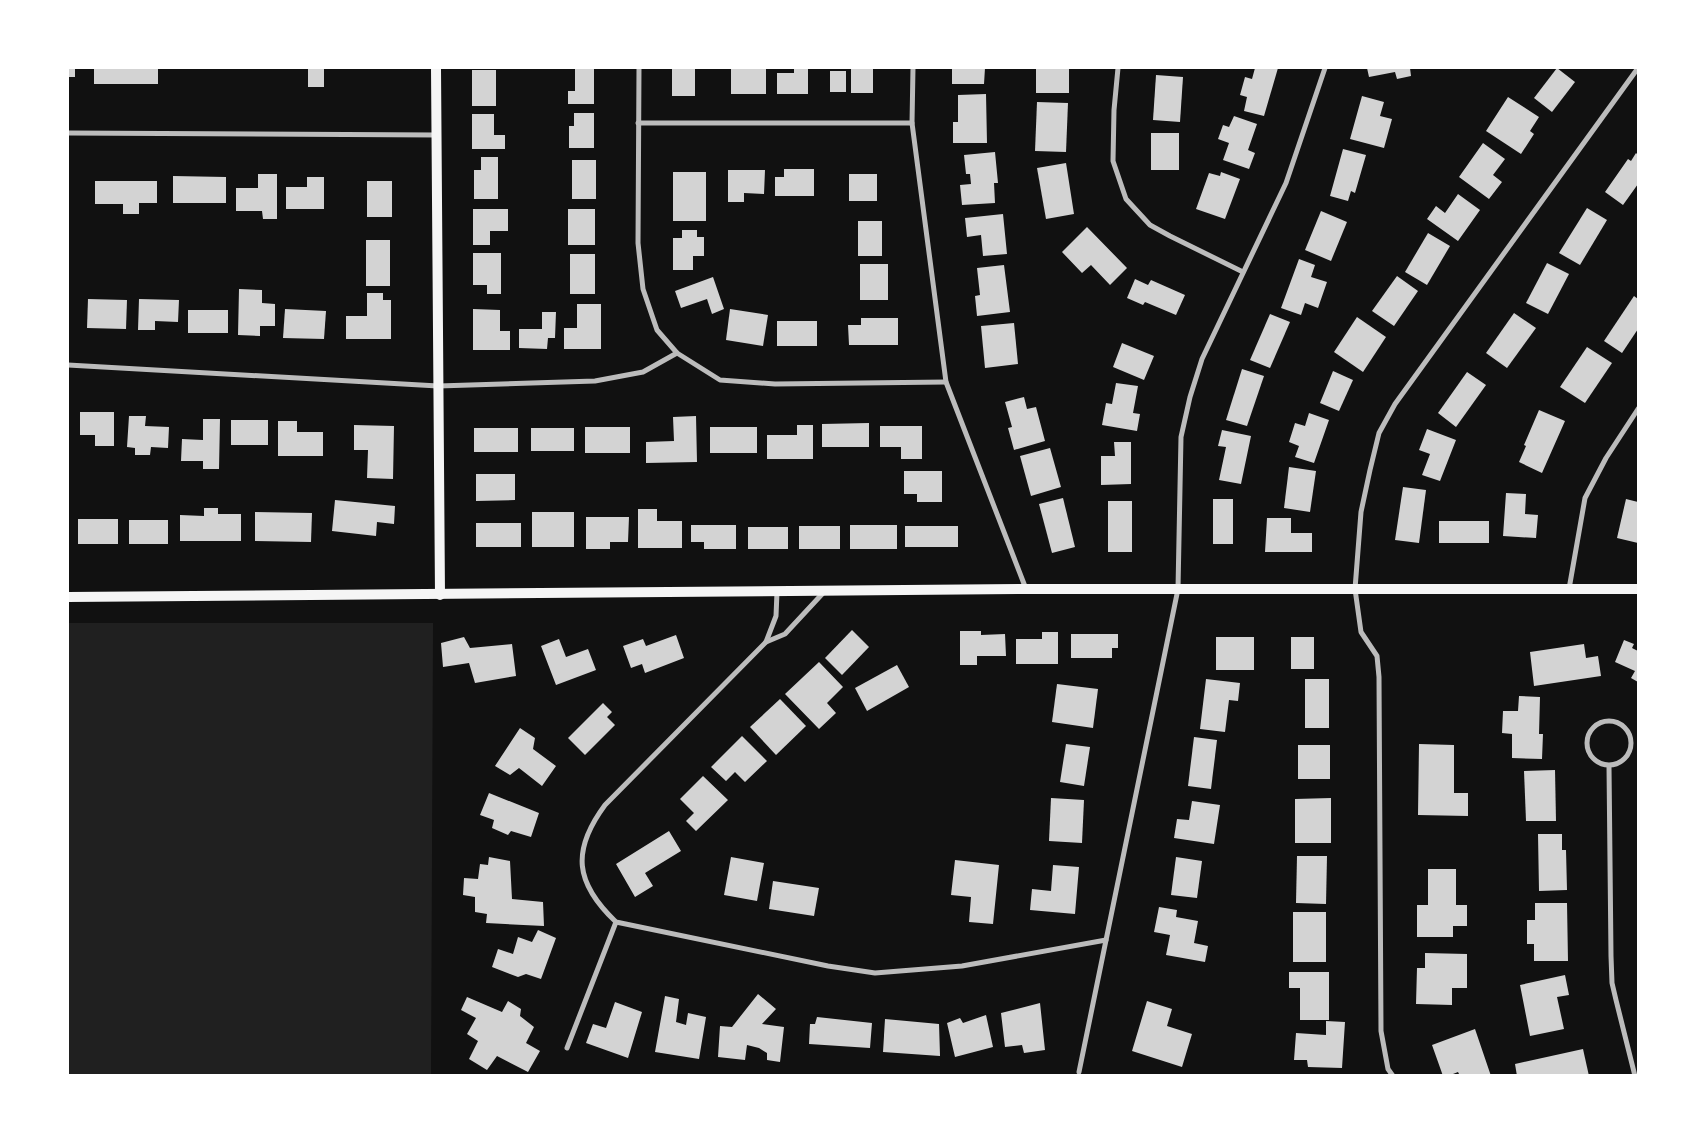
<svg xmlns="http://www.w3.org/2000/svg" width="1706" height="1143" viewBox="0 0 1706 1143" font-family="'Libre Baskerville',serif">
<rect width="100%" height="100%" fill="#111"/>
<path fill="#202020" d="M68 623H433L431 1075H68Z"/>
<g fill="#d3d3d3">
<rect x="68" y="68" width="7" height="9"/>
<rect x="94" y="68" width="64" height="16"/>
<rect x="308" y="68" width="16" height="19"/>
<rect x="672" y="68" width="23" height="28"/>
<path d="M731 68 766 69V94H731Z"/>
<path d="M794 68H808V94H777V73H794Z"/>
<rect x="851" y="68" width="22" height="25"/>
<path d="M952 68H985L984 84H952Z"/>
<rect x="1036" y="68" width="33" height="25"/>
<path d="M1255 68H1278L1264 116 1244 111 1247 97 1240 95 1245 77 1252 79Z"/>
<path d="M1367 68H1410L1411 76 1397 79 1395 72 1369 77Z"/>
<path d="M1557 68 1575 82 1552 112 1534 98Z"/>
<path d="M575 69H594V104H568V91H575Z"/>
<rect x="472" y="70" width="24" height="36"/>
<rect x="830" y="71" width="16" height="21"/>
<path d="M1156 75 1183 77 1180 122 1153 120Z"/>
<path d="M986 94 987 143H953V122H958V95Z"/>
<path d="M1362 96 1384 102 1380 116 1392 119 1384 148 1350 139Z"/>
<path d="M1508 97 1539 117 1530 131 1534 134 1521 154 1486 131Z"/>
<path d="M1037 102 1068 103 1066 152 1035 151Z"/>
<path d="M574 113H594V148H569V126H574Z"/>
<path d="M472 114H494V135H505V149H472Z"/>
<path d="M1234 116 1257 124 1248 150 1255 153 1249 169 1223 160 1229 143 1218 139 1223 125 1229 127Z"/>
<rect x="1151" y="133" width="28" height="37"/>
<path d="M1483 143 1505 159 1493 175 1502 182 1489 199 1459 177Z"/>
<path d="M1343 149 1366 155 1355 193 1351 191 1348 201 1330 196Z"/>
<path d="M995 152 998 183H994L995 203 962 205 960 185 971 184 970 174H966L964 155Z"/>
<path d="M1636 153 1638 155V184L1623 205 1605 192 1628 159 1631 161Z"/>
<path d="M481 157H498V199H474V170H481Z"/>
<rect x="572" y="160" width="24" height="39"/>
<path d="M1066 163 1074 214 1046 219 1037 168Z"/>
<path d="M784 169H814V196H775V177H784Z"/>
<path d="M728 170H765L764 194 744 193V202H728Z"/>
<rect x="673" y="172" width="33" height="49"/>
<path d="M1221 172 1240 179 1225 219 1196 209 1209 173 1220 176Z"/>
<path d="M258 174H277V219H263L262 211H236V188H258Z"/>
<rect x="849" y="174" width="28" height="27"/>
<path d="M173 176 226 177V203H173Z"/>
<path d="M307 177H324V209H286V187H307Z"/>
<path d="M95 181H157V203H139V214H123V204H95Z"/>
<rect x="367" y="181" width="25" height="36"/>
<path d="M1458 194 1480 210 1458 241 1427 219 1436 206 1445 213Z"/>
<path d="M1587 208 1607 220 1580 265 1559 253Z"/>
<path d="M473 209H508V231H490V245H473Z"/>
<rect x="568" y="209" width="27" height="36"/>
<path d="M1321 211 1347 222 1331 261 1305 250Z"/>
<path d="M1003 214 1007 254 983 256 981 235 967 237 965 218Z"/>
<rect x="858" y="221" width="24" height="35"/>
<path d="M1087 227 1127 268 1110 285 1091 265 1082 273 1062 252Z"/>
<path d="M682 230H697V237H704V256H693V270H673V238H682Z"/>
<path d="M1428 233 1450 246 1427 285 1405 272Z"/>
<rect x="366" y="240" width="24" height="46"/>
<path d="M473 253H501V294H487V285H473Z"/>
<rect x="570" y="254" width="25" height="40"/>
<path d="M1299 259 1315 265 1311 277 1327 282 1318 308 1305 303 1301 315 1281 308Z"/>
<path d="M1547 263 1569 274 1548 314 1526 303Z"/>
<rect x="860" y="264" width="28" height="36"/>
<path d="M1004 265 1010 312 977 316 975 296 980 295 977 268Z"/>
<path d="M1397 276 1418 291 1394 326 1372 311Z"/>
<path d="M713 277 724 309 712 314 707 299 681 308 675 291Z"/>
<path d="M1135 279 1148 285 1151 280 1185 295 1176 315 1145 302 1143 305 1127 298Z"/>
<path d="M239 289 262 290V303L275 304V326H260V336L238 335Z"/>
<path d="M367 293H383V300H391V339H346V316H367Z"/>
<path d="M1634 296 1638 299V329L1622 353 1604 341Z"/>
<path d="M88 299 127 300 126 329 87 328Z"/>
<path d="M139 299 179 300 178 322 155 321V330H138Z"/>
<path d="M577 304H601V349H564V328H577Z"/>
<path d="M285 309 326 311 324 339 283 338Z"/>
<path d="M473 309 500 310V331H510V350H473Z"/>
<path d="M730 309 768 315 763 346 726 340Z"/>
<rect x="188" y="310" width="40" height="23"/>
<path d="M542 312H556L555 338H548L547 349 519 348V329H542Z"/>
<path d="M1514 313 1536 328 1507 368 1486 353Z"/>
<path d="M1270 314 1290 322 1270 368 1250 360Z"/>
<path d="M1357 317 1386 337 1363 372 1334 352Z"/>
<path d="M861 318H898V345H849L848 325H861Z"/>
<rect x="777" y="321" width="40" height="25"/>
<path d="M1014 323 1018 364 985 368 981 326Z"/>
<path d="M1122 343 1154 356 1144 380 1113 367Z"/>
<path d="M1587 347 1612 363 1585 403 1560 387Z"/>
<path d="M1242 369 1264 376 1247 426 1226 420Z"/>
<path d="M1333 371 1353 380 1339 411 1320 403Z"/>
<path d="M1467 372 1486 385 1456 427 1438 413Z"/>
<path d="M1116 383 1138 386 1133 413 1140 414 1137 431 1102 425 1106 403 1112 404Z"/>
<path d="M1024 397 1027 409 1036 407 1045 441 1014 450 1008 428 1012 427 1005 402Z"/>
<path d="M1539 410 1565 421 1542 473 1519 462 1526 446 1524 445Z"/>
<path d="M80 412H114V446H95V435H80Z"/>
<path d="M1309 413 1329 420 1314 463 1295 457 1299 446 1289 442 1295 423 1305 426Z"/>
<path d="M129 416H146L145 426 169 427 168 448 151 447 150 455H135V448L127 447Z"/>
<path d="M696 416 697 462 646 463V442L674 441 673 417Z"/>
<path d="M203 419H220L219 469H203V461H181L182 439 203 440Z"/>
<rect x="231" y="420" width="37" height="25"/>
<path d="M278 421H297V432H323V456H278Z"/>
<path d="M869 423V447H822V424Z"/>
<path d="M354 425 394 426 393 479 367 478 368 450H354Z"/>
<path d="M797 425H813V459H767V435H797Z"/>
<path d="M880 426H922V459H901V447H880Z"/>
<rect x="585" y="427" width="45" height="26"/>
<rect x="710" y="427" width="47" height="26"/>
<rect x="474" y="428" width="44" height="24"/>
<rect x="531" y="428" width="43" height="23"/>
<path d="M1427 429 1456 440 1440 481 1422 475 1430 454 1419 450Z"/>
<path d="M1222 430 1251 436 1241 484 1219 480 1226 447 1218 446Z"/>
<path d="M1114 442H1131V484L1101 485V456H1115Z"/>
<path d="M1050 448 1061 487 1031 496 1020 456Z"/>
<path d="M1289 467 1316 471 1310 512 1284 508Z"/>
<path d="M904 471H942V502H917V494H904Z"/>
<path d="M476 474H515V500L476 501Z"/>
<path d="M1403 487 1426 490 1419 543 1395 540Z"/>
<path d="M1506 493 1526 494 1525 514 1538 515 1536 538 1503 536Z"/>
<path d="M1063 498 1075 547 1052 553 1039 504Z"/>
<rect x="1213" y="499" width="20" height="45"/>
<path d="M1626 499 1638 502V543L1617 538Z"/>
<path d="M335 500 395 506 394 524 377 522 376 536 332 531Z"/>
<rect x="1108" y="501" width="24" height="51"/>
<path d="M204 508H218V514H241V541H180V515L204 516Z"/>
<path d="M638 509H657V521H682V548H638Z"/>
<path d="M255 512 312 513 311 542 255 541Z"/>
<rect x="532" y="512" width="42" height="35"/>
<path d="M586 517H629L628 542H610V549H586Z"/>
<path d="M1267 518H1291V533H1312V552H1265Z"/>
<rect x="78" y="519" width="40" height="25"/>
<rect x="129" y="520" width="39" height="24"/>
<rect x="1439" y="521" width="50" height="22"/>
<rect x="476" y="523" width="45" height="24"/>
<path d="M691 525H736V549H704V542H691Z"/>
<rect x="850" y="525" width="47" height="24"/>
<rect x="799" y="526" width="41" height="23"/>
<rect x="905" y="526" width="53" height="21"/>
<rect x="748" y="527" width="40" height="22"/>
<path d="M852 630 869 647 842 675 825 658Z"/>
<path d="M960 631H981V635L1005 634 1006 656H977V665H960Z"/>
<path d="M1042 632H1058V664H1016V639H1042Z"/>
<path d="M1071 634H1118V648H1112V658H1071Z"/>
<path d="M676 635 684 658 645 673 642 664 631 668 623 646 643 639 646 646Z"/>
<path d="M464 637 470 648 512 644 516 676 475 683 469 663 443 667 441 643Z"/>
<rect x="1216" y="637" width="38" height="33"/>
<rect x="1291" y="637" width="23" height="32"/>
<path d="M559 639 566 657 588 649 596 670 556 685 541 646Z"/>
<path d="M1624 640 1634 644 1632 648 1638 651V682L1631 678 1635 671 1615 662Z"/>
<path d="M1584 644 1586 658 1598 656 1601 676 1534 686 1530 652Z"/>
<path d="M819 662 843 687 827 703 836 713 819 729 785 694Z"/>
<path d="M897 665 909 687 867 711 855 688Z"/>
<path d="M1206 679 1240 683 1238 701 1229 700 1225 732 1200 729Z"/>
<rect x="1305" y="679" width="24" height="49"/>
<path d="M1057 684 1098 689 1093 728 1052 722Z"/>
<path d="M1519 696 1540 697 1539 734H1543L1542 759 1512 758V734L1502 733 1503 711H1518Z"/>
<path d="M780 699 806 726 776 755 750 727Z"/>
<path d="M603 703 612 712 607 717 615 725 585 755 568 738Z"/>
<path d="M520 728 535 738 533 749 556 766 542 786 519 768 510 775 495 766Z"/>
<path d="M742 736 767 761 745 782 735 772 726 781 711 767Z"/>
<path d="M1194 737 1217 740 1211 789 1188 786Z"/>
<path d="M1066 744 1090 747 1084 786 1060 782Z"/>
<path d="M1419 744 1454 745V793H1468V816L1418 815Z"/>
<rect x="1298" y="745" width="32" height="34"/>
<path d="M1555 770 1556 821H1526L1524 771Z"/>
<path d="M703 776 728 800 696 831 686 821 694 813 680 799Z"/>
<path d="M489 793 539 813 531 837 511 831 508 835 492 828 494 820 480 815Z"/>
<path d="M1051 798 1084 800 1082 843 1049 841Z"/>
<path d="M1331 798V843H1295V799Z"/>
<path d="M1192 801 1220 805 1214 844 1174 838 1177 819 1189 820Z"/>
<path d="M669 831 681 851 645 873 653 886 635 897 616 864Z"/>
<path d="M1538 834H1562V850H1566L1567 890 1539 891Z"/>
<path d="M1297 856H1327L1326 904 1296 903Z"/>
<path d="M489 857 510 861 512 899 543 902 544 926 486 923 487 914 475 912V897L463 895 464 878 478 879 480 864 488 865Z"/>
<path d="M731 857 764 863 757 901 724 895Z"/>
<path d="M1176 857 1202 861 1197 898 1171 895Z"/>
<path d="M955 860 999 865 993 924 969 922 971 897 951 895Z"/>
<path d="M1053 865 1079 867 1075 914 1030 910 1032 889 1051 891Z"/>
<path d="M1428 869H1456V905H1467V926H1453V937H1417V905H1428Z"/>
<path d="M773 881 819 888 814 916 769 909Z"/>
<path d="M1535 903H1567L1568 961H1534V944H1527V920H1535Z"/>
<path d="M1159 907 1177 910 1176 917 1198 921 1194 943 1208 946 1205 962 1166 955 1170 935 1154 932Z"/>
<rect x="1293" y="912" width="33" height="50"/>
<path d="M538 930 556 938 541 979 526 974 518 977 492 967 498 949 513 954 518 937 532 942Z"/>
<path d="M1425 953 1467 954V988H1452V1005L1416 1004 1417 968H1425Z"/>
<path d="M1289 972H1329V1020H1300V988H1289Z"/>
<path d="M1565 975 1569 995 1557 997 1564 1029 1530 1036 1520 985Z"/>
<path d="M758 994 776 1009 762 1024 784 1027 780 1062 767 1060V1053L759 1048 747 1045 745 1060 718 1057 720 1026 732 1027Z"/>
<path d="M665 996 679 999 676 1022 686 1025 688 1013 706 1017 699 1059 655 1052Z"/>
<path d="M467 997 502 1012 508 1001 521 1009 520 1016 534 1027 526 1043 540 1051 528 1072 497 1056 487 1070 469 1059 478 1041 467 1034 476 1018 461 1010Z"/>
<path d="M1147 1001 1172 1009 1167 1026 1192 1034 1182 1067 1132 1051Z"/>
<path d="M615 1002 642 1012 628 1058 586 1043 593 1024 606 1028Z"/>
<path d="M1040 1003 1045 1050 1024 1053 1022 1045 1005 1047 1001 1013Z"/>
<path d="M986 1015 993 1047 955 1057 947 1023 960 1018 963 1023Z"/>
<path d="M817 1017 872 1023 870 1048 809 1044 810 1024H815Z"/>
<path d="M885 1019 939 1024 940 1056 883 1052Z"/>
<path d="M1326 1021 1345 1022 1342 1068 1308 1067 1307 1060H1294L1296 1033 1326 1035Z"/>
<path d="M1475 1029 1491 1076H1460L1458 1072 1448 1076H1443L1432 1045Z"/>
<path d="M1583 1049 1589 1076H1517L1515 1064Z"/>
</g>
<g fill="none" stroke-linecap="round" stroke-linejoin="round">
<g stroke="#bcbcbc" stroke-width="5">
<path d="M639 68 638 243 643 289 657 330 677 353 720 380 775 384 946 382"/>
<path d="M913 68 912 123 946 382 1026 589"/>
<path d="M1118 68 1114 110 1113 161 1126 199 1150 225 1170 236 1243 272"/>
<path d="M638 123H912"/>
<path d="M68 133 437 135"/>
<path d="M68 365 438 386 595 381 643 372 677 353"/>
<path d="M1569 589 1585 498 1606 458 1638 409"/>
<path d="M777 592 776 616 766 642 605 805C571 851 575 883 616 922L828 966 875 973 962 966 1106 940"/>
<path d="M766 642 785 634 824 592"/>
<circle cx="1609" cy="743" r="22"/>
<path d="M1609 766 1611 956 1612 983 1616 1000 1635 1076"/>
<path d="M567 1048 616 922"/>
<path d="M1079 1072 1178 589 1181 437 1190 397 1202 359 1286 183 1325 68"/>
<path d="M1393 1076 1388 1069 1381 1031 1379 677 1377 656 1361 632 1355 589 1361 512 1370 470 1379 433 1395 404 1638 68"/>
</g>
<g stroke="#f5f5f5" stroke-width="10">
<path d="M436 68 440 595"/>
<path d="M68 597 1026 589H1638"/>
</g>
</g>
<rect width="1706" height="1143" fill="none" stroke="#ffffff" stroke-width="138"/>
</svg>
